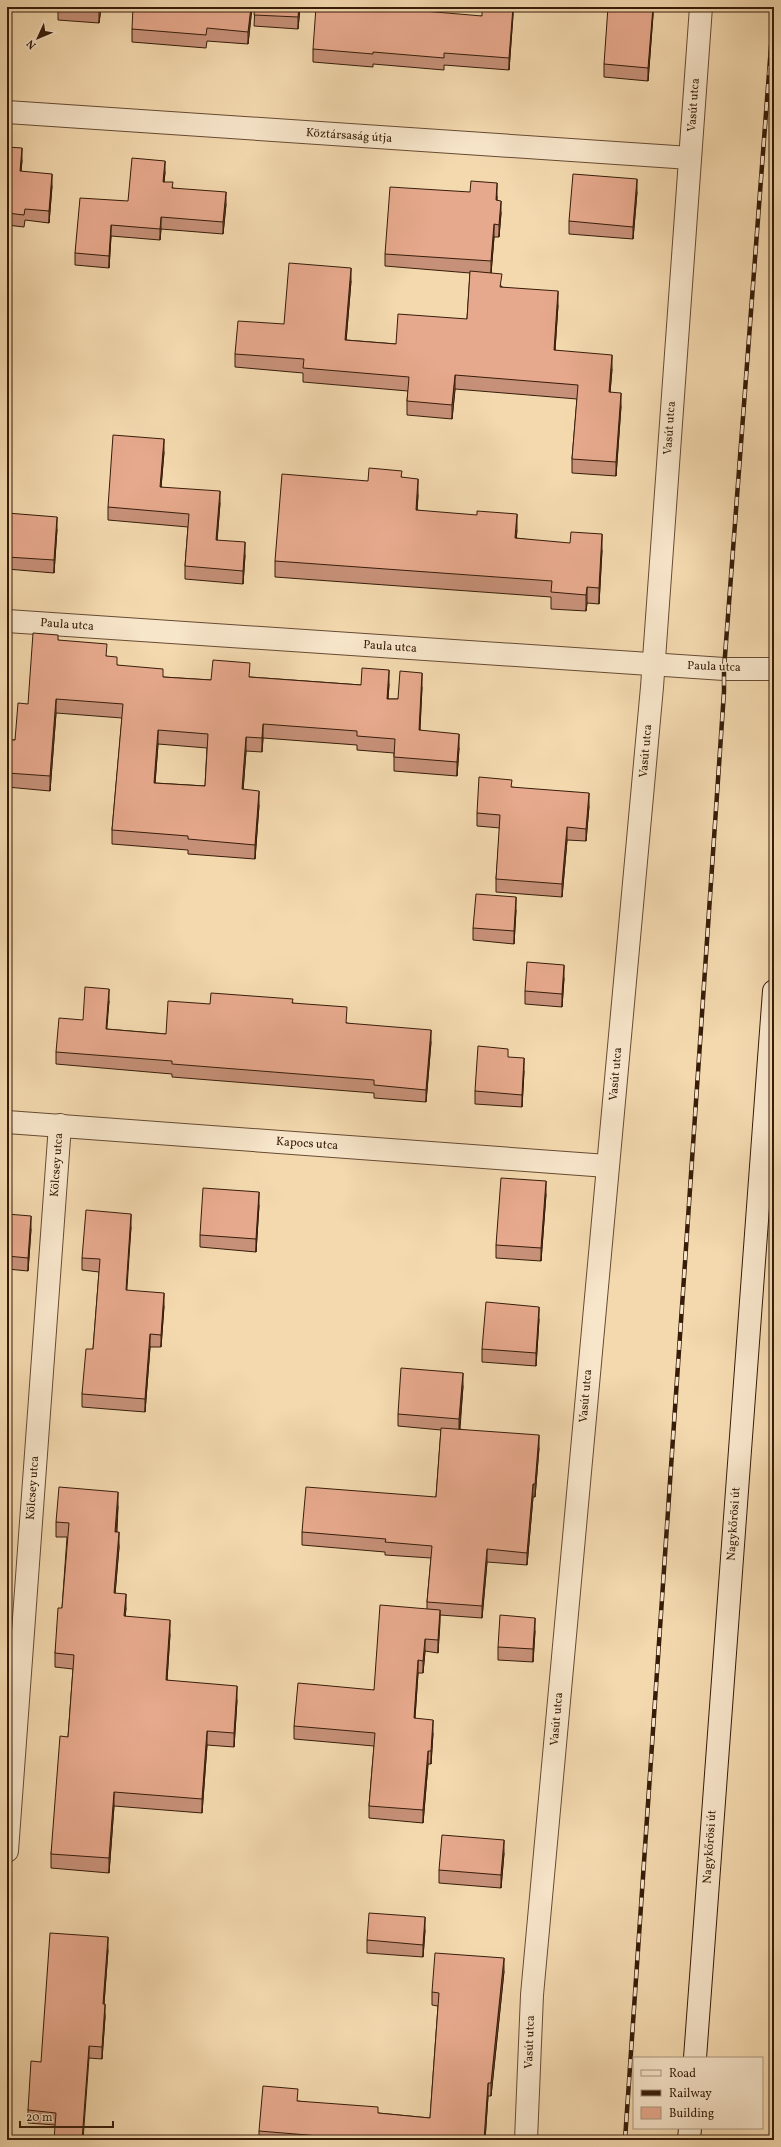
<svg xmlns="http://www.w3.org/2000/svg" width="781" height="2147" viewBox="0 0 781 2147" font-family="Vollkorn,serif">
<rect width="100%" height="100%" fill="#f4d9af"/>
<filter id="stains"><feTurbulence type="fractalNoise" baseFrequency=".005" numOctaves="4"/><feColorMatrix values="0 0 0 0 .2 0 0 0 0 .09 0 0 0 0 .02 0 0 0 .5 -.17"/></filter>
<radialGradient id="worn" r=".72"><stop offset=".6" stop-color="#630" stop-opacity="0"/><stop offset="1" stop-color="#630" stop-opacity=".3"/></radialGradient>
<g fill="none" stroke-linecap="round" stroke-linejoin="round">
<g stroke="#664b32" stroke-width="24">
<g id="street">
<path d="M7 112 690 158"/>
<path d="M7 621 724 669H774"/>
<path d="M7 1122 607 1166"/>
<path d="M7 1851 60 1125"/>
<path d="M526 2140 532 1995 652 687 701 7"/>
</g>
</g>
<g stroke="#361c09" stroke-width="24">
<g id="secondary">
<path d="M695 2058 774 991"/>
<path d="M689 2140 690 2128"/>
</g>
</g>
<use href="#street" stroke="#f8e6cb" stroke-width="22"/>
<use href="#secondary" stroke="#f8e6cb" stroke-width="22"/>
<g stroke="#361c09" stroke-width="4.5">
<path id="rail" d="M625 2140 724 692V669L774 7"/>
</g>
<use href="#rail" stroke="#f8e6cb" stroke-width="3" stroke-dasharray="9" stroke-linecap="butt"/>
</g>
<g fill="#c79179" stroke="#361c09" fill-rule="evenodd">
<path d="M58 7H101L99 23 58 20Z"/>
<path d="M252 7 248 44 207 41 206 48 132 42V29Z"/>
<path d="M255 7H300L298 29 254 26Z"/>
<path d="M513 7V15L509 70 444 65V70L373 64V67L313 62V49L482 16Z"/>
<path d="M653 7V15L648 81 604 77V64Z"/>
<path d="M7 147 22 160 21 171 52 186 49 223 25 220 24 227 7 225Z"/>
<path d="M165 172 164 182 173 188 226 204 223 234 161 229 160 240 111 236 109 268 75 265V253L128 201Z"/>
<path d="M637 192 633 239 569 234V221Z"/>
<path d="M497 196V200L501 213 499 237H494L491 273 502 287 558 305 555 350 612 369 610 392 621 406 616 476 572 473V459L577 399 455 389 452 419 407 415V401L408 391 303 382V373L235 367V354L284 324 351 281 346 340 396 344 467 319 470 273 385 266V254Z"/>
<path d="M164 452 161 487 220 503 217 540 245 555 243 584 185 579V566L188 527 108 520V507Z"/>
<path d="M402 477 418 495 417 510 517 530 516 538 602 550 599 604 587 603 586 611 551 609V597L275 577V561L368 481Z"/>
<path d="M7 513 57 529 54 573 7 569Z"/>
<path d="M58 640 107 656 117 665 163 677 211 680 250 677 361 685 389 684 388 699H398L422 687 420 730 459 748 457 776 394 771V753L357 750V745L263 738 262 752 246 751 243 790 259 805 255 859 188 854V850L112 844V830L122 718 56 713 50 791 7 787V740H15L28 704ZM158 744 207 748 205 786 155 783Z"/>
<path d="M512 787 589 806 586 841 567 840 562 897 496 892V879L500 828 477 826V813Z"/>
<path d="M516 910 514 944 473 940V928Z"/>
<path d="M564 978 562 1007 525 1004V991Z"/>
<path d="M109 1001 106 1029 166 1034 210 1004 293 1003 347 1023 431 1042 426 1102 374 1098V1093L172 1077V1074L56 1064V1052L83 1020Z"/>
<path d="M524 1071 522 1107 475 1104V1091Z"/>
<path d="M546 1194 541 1261 496 1258V1245Z"/>
<path d="M259 1205 256 1252 200 1247V1235Z"/>
<path d="M7 1214 31 1229 28 1271 7 1269Z"/>
<path d="M131 1227 126 1290 164 1306 161 1347H150L145 1412 82 1407V1394L93 1349 99 1272 82 1270V1258Z"/>
<path d="M539 1319 536 1366 482 1362V1349Z"/>
<path d="M463 1386 460 1429 539 1448 535 1497H533L527 1565 487 1562 482 1618 440 1615 438 1653 425 1651 423 1673H418L415 1718 433 1733 431 1764H428L423 1823 369 1818V1806L374 1746 294 1739V1726L374 1690 427 1609V1602L431 1558 385 1555V1552L302 1545V1532L436 1497 441 1430 398 1426V1414Z"/>
<path d="M118 1506 117 1532 119 1547 115 1593 126 1608 125 1616 170 1634 167 1680 237 1700 234 1747 207 1745 202 1813 114 1806 109 1873 51 1868V1854L68 1737 73 1669 55 1667V1653L62 1608 67 1537H56V1522Z"/>
<path d="M535 1631 533 1662 498 1660V1647Z"/>
<path d="M504 1853 501 1888 439 1883V1870Z"/>
<path d="M425 1930 423 1957 367 1953V1940Z"/>
<path d="M108 1950 104 2004 105 2017 102 2059 89 2058 55 2125 28 2123V2110L41 2062Z"/>
<path d="M504 1971 491 2096H488L485 2140H259V2131L298 2101 378 2113 430 2118 438 2006 432 2005V1992Z"/>
</g>
<g fill="#a27663" stroke="#361c09">
<path d="M99 7H101L99 23Z"/>
<path d="M251 7H252L248 44V32Z"/>
<path d="M299 7H300L298 29V17Z"/>
<path d="M513 7V15L509 70V58Z"/>
<path d="M653 7V15L648 81V68Z"/>
<path d="M22 148V160L20 183V171Z"/>
<path d="M165 161V172L163 193V182Z"/>
<path d="M52 174V186L49 223V211Z"/>
<path d="M637 179V192L633 239V227Z"/>
<path d="M497 183V196L496 213V200Z"/>
<path d="M226 192V204L223 234V222Z"/>
<path d="M501 201V213L499 237V225Z"/>
<path d="M161 217V229L160 240V229Z"/>
<path d="M494 224V237L491 274V261Z"/>
<path d="M111 225V236L109 268V256Z"/>
<path d="M351 268V281L345 354V340Z"/>
<path d="M558 291V305L554 364V350Z"/>
<path d="M612 355V369L609 405V392Z"/>
<path d="M455 375V389L452 419V405Z"/>
<path d="M621 393V406L616 476V462Z"/>
<path d="M164 439V452L160 499V487Z"/>
<path d="M418 479V495L416 526V510Z"/>
<path d="M220 491V503L216 553V540Z"/>
<path d="M517 514V530L515 554V538Z"/>
<path d="M57 517V529L54 573V560Z"/>
<path d="M602 534V550L599 604V588Z"/>
<path d="M245 542V555L243 584V571Z"/>
<path d="M587 587V603L586 611V595Z"/>
<path d="M389 670V684L387 713V699Z"/>
<path d="M422 673V687L419 744V730Z"/>
<path d="M56 699V713L50 791V776Z"/>
<path d="M263 724V738L262 752V738Z"/>
<path d="M158 730V744L154 797V783Z"/>
<path d="M459 734V748L457 776V762Z"/>
<path d="M246 737V751L242 804V789Z"/>
<path d="M259 791V805L255 859V845Z"/>
<path d="M589 793V806L586 841V829Z"/>
<path d="M567 827V840L562 897V884Z"/>
<path d="M516 897V910L514 944V931Z"/>
<path d="M564 965V978L562 1007V994Z"/>
<path d="M109 989V1001L106 1041V1029Z"/>
<path d="M431 1030V1042L426 1102V1090Z"/>
<path d="M524 1058V1071L522 1107V1095Z"/>
<path d="M546 1181V1194L541 1261V1248Z"/>
<path d="M259 1192V1205L256 1252V1239Z"/>
<path d="M131 1214V1227L126 1303V1290Z"/>
<path d="M31 1216V1229L28 1271V1258Z"/>
<path d="M164 1293V1306L161 1347V1335Z"/>
<path d="M539 1307V1319L536 1366V1353Z"/>
<path d="M11 1329V1341L7 1385V1372Z"/>
<path d="M150 1334V1347L145 1412V1399Z"/>
<path d="M463 1373V1386L459 1432V1419Z"/>
<path d="M539 1435V1448L535 1497V1484Z"/>
<path d="M533 1484V1497L527 1565V1553Z"/>
<path d="M118 1492V1506L115 1546V1532Z"/>
<path d="M119 1532V1547L114 1607V1593Z"/>
<path d="M487 1549V1562L482 1618V1606Z"/>
<path d="M126 1594V1608L124 1630V1616Z"/>
<path d="M440 1610V1623L438 1653V1640Z"/>
<path d="M535 1618V1631L533 1662V1649Z"/>
<path d="M170 1620V1634L166 1694V1680Z"/>
<path d="M425 1639V1651L423 1673V1661Z"/>
<path d="M418 1660V1673L414 1731V1718Z"/>
<path d="M237 1686V1700L234 1747V1733Z"/>
<path d="M433 1720V1733L431 1764V1751Z"/>
<path d="M207 1731V1745L202 1813V1799Z"/>
<path d="M428 1751V1764L423 1823V1810Z"/>
<path d="M114 1792V1806L109 1873V1858Z"/>
<path d="M504 1840V1853L501 1888V1875Z"/>
<path d="M425 1917V1930L423 1957V1945Z"/>
<path d="M108 1937V1950L103 2016V2004Z"/>
<path d="M504 1958V1971L491 2096V2083Z"/>
<path d="M105 2004V2017L102 2059V2047Z"/>
<path d="M89 2046V2058L83 2140H82Z"/>
<path d="M488 2083V2096L485 2140H484Z"/>
</g>
<g fill="#e7a98d" stroke="#361c09" fill-rule="evenodd">
<path d="M133 7H251L248 32 207 28 206 35 132 29Z"/>
<path d="M255 7H299L298 17 254 15Z"/>
<path d="M316 7H377L482 16V7H513L509 58 444 53V58L373 52V54L313 49Z"/>
<path d="M608 7H653L648 68 604 64Z"/>
<path d="M7 147 22 148 20 171 52 174 49 211 25 209 24 215 7 213Z"/>
<path d="M132 158 165 161 163 182H173L172 188 226 192 223 222 161 217 160 229 111 225 109 256 75 253 80 198 128 201Z"/>
<path d="M573 174 637 179 633 227 569 221Z"/>
<path d="M471 181 497 183 496 200 501 201 499 225 494 224 491 261 385 254 390 187 470 192Z"/>
<path d="M289 263 351 268 345 340 396 344 398 314 467 319 470 271 502 274 500 287 558 291 554 350 612 355 609 392 621 393 616 462 572 459 578 385 455 375 452 405 407 401 409 377 303 368 304 359 235 354 238 321 284 324Z"/>
<path d="M113 435 164 439 160 487 220 491 216 540 245 542 243 571 185 566 189 514 108 507Z"/>
<path d="M369 468 402 471 401 477 418 479 416 510 477 515V511L517 514 515 538 570 543 571 532 602 534 599 588 587 587 586 595 551 592 552 581 275 561 282 474 368 481Z"/>
<path d="M7 513 57 517 54 560 7 557Z"/>
<path d="M33 633 58 635V640L107 644 106 656 117 657V665L163 669V677L211 680 213 660 250 663 249 677 361 685 362 668 389 670 387 699H398L400 671 422 673 419 730 459 734 457 762 394 757 395 739 357 736V731L263 724 262 738 246 737 242 789 259 791 255 845 188 839V836L112 830 123 704 56 699 50 776 7 773V740H15L18 703 28 704ZM158 730 208 734 205 786 154 783Z"/>
<path d="M479 777 512 780 511 787 589 793 586 829 567 827 562 884 496 879 500 815 477 813Z"/>
<path d="M476 894 516 897 514 931 473 928Z"/>
<path d="M527 962 564 965 562 994 525 991Z"/>
<path d="M85 987 109 989 106 1029 166 1034 168 1001 210 1004 211 993 293 999 292 1003 347 1007 346 1023 431 1030 426 1090 374 1085V1080L172 1064V1061L56 1052 59 1018 83 1020Z"/>
<path d="M478 1046 508 1049V1057L524 1058 522 1095 475 1091Z"/>
<path d="M501 1178 546 1181 541 1248 496 1245Z"/>
<path d="M203 1188 259 1192 256 1239 200 1235Z"/>
<path d="M86 1210 131 1214 126 1290 164 1293 161 1335 150 1334 145 1399 82 1394 86 1349H93L100 1259 82 1258Z"/>
<path d="M7 1214 31 1216 28 1258 7 1256Z"/>
<path d="M486 1302 539 1307 536 1353 482 1349Z"/>
<path d="M7 1328 11 1329 7 1372Z"/>
<path d="M401 1368 463 1373 459 1419 398 1414Z"/>
<path d="M441 1428 539 1435 535 1484H533L527 1553 487 1549 482 1606 427 1602 432 1546 385 1542 386 1539 302 1532 306 1487 436 1497Z"/>
<path d="M59 1487 118 1492 115 1532H119L114 1593 126 1594 124 1616 170 1620 166 1680 237 1686 234 1733 207 1731 202 1799 114 1792 109 1858 51 1854 60 1736 68 1737 74 1655 55 1653 58 1608H62L69 1523 56 1522Z"/>
<path d="M380 1605 440 1610 438 1640 425 1639 423 1661 418 1660 414 1718 433 1720 431 1751H428L423 1810 369 1806 375 1733 294 1726 298 1683 374 1690Z"/>
<path d="M500 1615 535 1618 533 1649 498 1647Z"/>
<path d="M442 1835 504 1840 501 1875 439 1870Z"/>
<path d="M369 1913 425 1917 423 1945 367 1940Z"/>
<path d="M50 1933 108 1937 103 2004H105L102 2047 89 2046 82 2140H54L56 2113 28 2110 31 2061 41 2062Z"/>
<path d="M435 1953 504 1958 491 2083H488L484 2140H344V2138L259 2131 263 2086 298 2089 297 2101 378 2107V2113L430 2118 439 1993 432 1992Z"/>
</g>
<g text-anchor="middle" dominant-baseline="central" stroke-width="3" stroke-linejoin="round" paint-order="stroke">
<g font-size="12" fill="#361c09" stroke="#f8e6cb">
<text transform="translate(694 105) rotate(-86)">Vasút utca</text>
<text transform="translate(349 136) rotate(4)">Köztársaság útja</text>
<text transform="translate(670 428) rotate(-86)">Vasút utca</text>
<text transform="translate(67 625) rotate(4)">Paula utca</text>
<text transform="translate(390 647) rotate(4)">Paula utca</text>
<text transform="translate(714 667) rotate(2)">Paula utca</text>
<text transform="translate(646 751) rotate(-85)">Vasút utca</text>
<text transform="translate(616 1074) rotate(-85)">Vasút utca</text>
<text transform="translate(307 1144) rotate(4)">Kapocs utca</text>
<text transform="translate(57 1165) rotate(-86)">Kölcsey utca</text>
<text transform="translate(586 1396) rotate(-85)">Vasút utca</text>
<text transform="translate(33 1488) rotate(-86)">Kölcsey utca</text>
<text transform="translate(734 1524) rotate(-86)">Nagykőrösi út</text>
<text transform="translate(557 1719) rotate(-85)">Vasút utca</text>
<text transform="translate(710 1847) rotate(-86)">Nagykőrösi út</text>
<text transform="translate(530 2042) rotate(-88)">Vasút utca</text>
</g>
</g>
<rect width="781" height="2147" fill="none" stroke="#f4d9af" stroke-width="24"/>
<rect x="8" y="8" width="765" height="2131" fill="none" stroke="#361c09" stroke-width="2"/>
<rect x="12" y="12" width="757" height="2123" fill="none" stroke="#361c09"/>
<rect x="633" y="2057" width="130" height="72" fill="#f8e6cb" stroke="#aa957d"/>
<rect x="641" y="2070" width="20" height="6" fill="#f8e6cb" stroke="#aa957d"/>
<text x="669" y="2077" font-size="12" fill="#361c09">Road</text>
<rect x="641" y="2090" width="20" height="6" fill="#361c09" stroke="#aa957d"/>
<text x="669" y="2097" font-size="12" fill="#361c09">Railway</text>
<rect x="641" y="2107" width="20" height="12" fill="#e7a98d" stroke="#aa957d"/>
<text x="669" y="2117" font-size="12" fill="#361c09">Building</text>
<g transform="translate(38 38) rotate(226)" stroke="#f8e6cb" stroke-width="3" paint-order="stroke">
<path d="M0-3L7 15L0 10L-7 15Z" fill="#361c09"/>
<text y="-6" font-size="11" font-weight="bold" text-anchor="middle" fill="#361c09">N</text>
</g>
<path d="M20 2121v6h93v-6" fill="none" stroke="#361c09" stroke-width="2"/>
<text x="26" y="2121" font-size="12" fill="#361c09" stroke="#f8e6cb" stroke-width="3" paint-order="stroke">20 m</text>
<rect width="100%" height="100%" filter="url(#stains)"/>
<rect width="100%" height="100%" fill="url(#worn)"/>
</svg>
